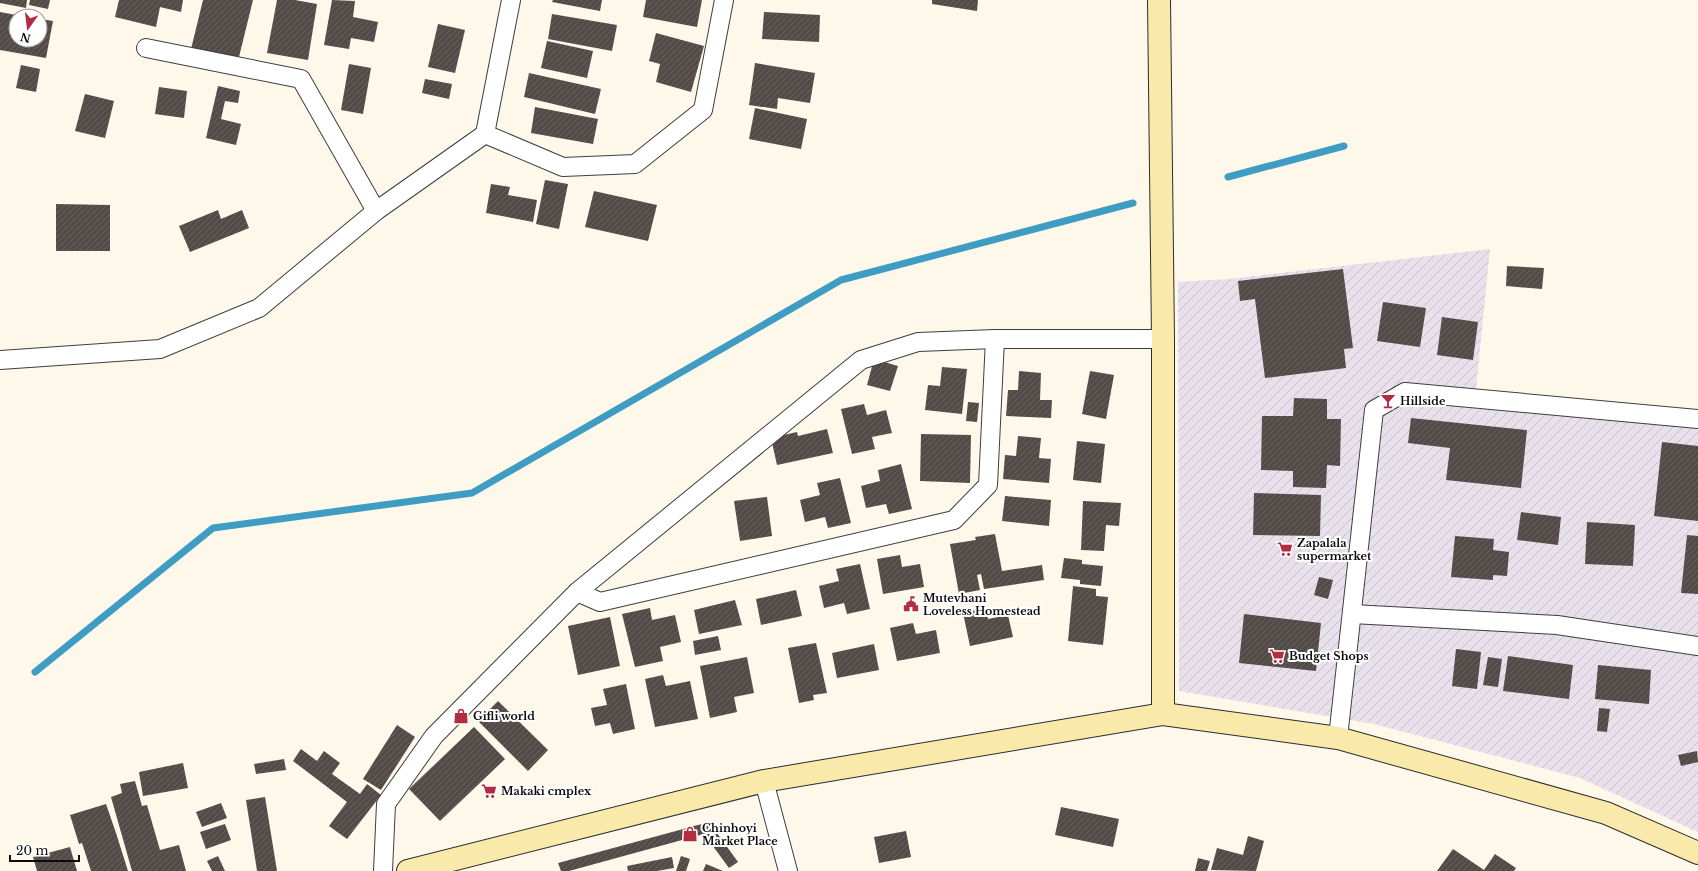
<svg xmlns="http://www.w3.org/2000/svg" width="1698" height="871" viewBox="0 0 1698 871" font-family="'Libre Baskerville',serif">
<defs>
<pattern id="industrial-furrows" width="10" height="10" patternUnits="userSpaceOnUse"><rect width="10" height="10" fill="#e8e0ea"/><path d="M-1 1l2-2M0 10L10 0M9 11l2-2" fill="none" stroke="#c6bfc7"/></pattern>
<pattern id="building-hatch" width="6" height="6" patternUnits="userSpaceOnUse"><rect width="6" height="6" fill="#534b48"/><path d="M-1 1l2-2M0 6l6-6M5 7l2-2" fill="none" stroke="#67605e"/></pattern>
</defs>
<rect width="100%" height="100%" fill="#fef8eb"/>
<path fill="url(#industrial-furrows)" d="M1490 249 1476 389 1698 412V832L1580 778 1374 724 1179 691 1178 282 1229 279Z"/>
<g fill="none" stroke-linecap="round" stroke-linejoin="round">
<g stroke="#3f9cc3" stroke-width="7">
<path d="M1228 177 1344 146"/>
<path d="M35 672 213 528 472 493 841 280 1133 203"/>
</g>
</g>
<g fill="url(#building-hatch)">
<path d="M0 0H27L26 8 0 3Z"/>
<path d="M30 0H50L48 9 29 5Z"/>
<path d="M119 0H183L181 12 160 7 156 27 115 17Z"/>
<path d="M203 0H253L238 61 191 49Z"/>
<path d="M277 0H295L317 4 308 60 267 53Z"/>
<path d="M332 0 355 1 353 17 378 22 374 42 351 38 349 49 324 45Z"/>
<path d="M553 0H602L600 11 552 2Z"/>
<path d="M646 0H702L697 27 643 17Z"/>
<path d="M932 0H978L977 11 932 4Z"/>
<path d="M0 12 16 15V40H40V19L53 21 46 58 0 50Z"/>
<path d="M764 12 820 15 819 42 762 39Z"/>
<path d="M552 14 617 25 612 51 548 39Z"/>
<path d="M438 24 465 30 455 73 428 67Z"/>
<path d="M656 33 704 46 691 92 656 82 660 64 649 61Z"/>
<path d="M547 41 593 51 587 78 541 68Z"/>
<path d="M755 63 815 73 810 103 778 98 777 109 749 105Z"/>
<path d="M349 64 371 68 363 114 341 110Z"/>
<path d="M21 65 40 69 36 92 16 88Z"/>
<path d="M529 73 601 89 595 114 524 97Z"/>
<path d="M425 79 452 84 449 99 422 93Z"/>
<path d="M218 86 240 91 238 103 225 101 221 119 241 124 236 145 206 138Z"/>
<path d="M159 87 187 91 184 118 155 114Z"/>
<path d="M85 94 114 101 105 138 75 131Z"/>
<path d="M535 107 598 119 593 144 531 133Z"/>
<path d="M755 108 807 119 801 149 749 139Z"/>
<path d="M545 180 568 184 559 229 536 224Z"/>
<path d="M491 184 510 187 508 195 537 200 533 222 486 213Z"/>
<path d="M594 191 657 205 648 241 585 227Z"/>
<path d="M56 204 110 205V251H56Z"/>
<path d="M218 210 221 219 242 210 249 228 190 252 179 226Z"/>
<path d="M1507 266 1544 268 1542 289 1506 286Z"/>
<path d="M1343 269 1353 348 1344 349 1346 368 1265 378 1255 299 1240 301 1238 281Z"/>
<path d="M1383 302 1426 308 1420 347 1377 341Z"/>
<path d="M1442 317 1478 322 1473 360 1437 355Z"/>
<path d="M874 359 898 366 890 391 867 385Z"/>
<path d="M942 367 967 369 962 414 925 410 928 385 940 386Z"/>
<path d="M1019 371 1041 373 1040 400H1052L1051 418 1006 416 1008 390H1018Z"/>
<path d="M1090 371 1114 375 1106 419 1082 414Z"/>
<path d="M1294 398 1327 399V419H1341L1340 466 1327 465 1326 488 1293 487V471L1261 470 1262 416H1293Z"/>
<path d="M968 402 979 403 977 422 966 421Z"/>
<path d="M864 404 867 415 886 410 892 433 872 437 875 449 852 454 841 409Z"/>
<path d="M1411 418 1527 430 1521 488 1446 480 1450 448 1408 443Z"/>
<path d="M827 429 833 453 777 465 771 438 797 432 798 436Z"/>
<path d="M921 434 971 435 970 483 920 481Z"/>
<path d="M1018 436 1041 438 1039 458 1051 459 1049 483 1003 479 1005 455 1016 456Z"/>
<path d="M1077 441 1105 444 1101 483 1073 480Z"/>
<path d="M1662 442 1698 446V521L1654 516Z"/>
<path d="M901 464 912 509 889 514 886 504 866 508 861 486 880 481 878 470Z"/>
<path d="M840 478 851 523 828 528 825 517 805 522 800 500 820 495 817 483Z"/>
<path d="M1254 493 1321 495 1320 536 1253 535Z"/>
<path d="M1005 496 1051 500 1049 526 1002 521Z"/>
<path d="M767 497 772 536 740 541 734 501Z"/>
<path d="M1083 501 1121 503 1119 526 1106 525 1104 551 1081 550Z"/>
<path d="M1521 512 1561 517 1558 545 1517 540Z"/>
<path d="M1587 522 1635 525 1633 566 1585 564Z"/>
<path d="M995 534 1002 571 1042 565 1044 580 984 589 981 574 977 575 980 590 959 594 950 544 976 540 975 537Z"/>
<path d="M1687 535 1698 536V594L1681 593Z"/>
<path d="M1455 536 1494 539 1493 550 1509 552 1507 576 1493 575V580L1451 577Z"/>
<path d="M900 555 902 567 920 564 924 587 883 594 877 559Z"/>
<path d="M1064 558 1082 560V564L1103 566 1101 586 1080 584V580L1061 578Z"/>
<path d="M860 564 870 609 847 614 844 603 824 608 819 586 839 581 836 569Z"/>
<path d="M1319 577 1333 580 1328 599 1314 595Z"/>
<path d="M1073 586 1096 589V596L1108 597 1103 645 1068 641Z"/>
<path d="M796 590 802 616 761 625 756 599Z"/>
<path d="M735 600 742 625 699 634 694 610Z"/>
<path d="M650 608 652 620 675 615 681 642 660 647 663 661 635 667 622 614Z"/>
<path d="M986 608 988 619 1008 615 1013 637 970 646 963 613Z"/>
<path d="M1244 614 1321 623 1316 671 1239 663Z"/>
<path d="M610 617 620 666 578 675 568 626Z"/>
<path d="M913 623 916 634 936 630 940 653 897 661 890 628Z"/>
<path d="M718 636 721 650 695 655 693 641Z"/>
<path d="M816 643 827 693 813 695 814 700 799 703 788 648Z"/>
<path d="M874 644 879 670 837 678 832 653Z"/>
<path d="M1456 649 1481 652 1477 689 1452 686Z"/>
<path d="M1508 656 1573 665 1569 699 1503 691Z"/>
<path d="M747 657 754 693 734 697 737 712 710 718 700 666Z"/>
<path d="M1488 657 1502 659 1498 687 1483 685Z"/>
<path d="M1598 665 1651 670 1649 704 1595 699Z"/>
<path d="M663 675 666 686 690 681 698 719 655 727 645 679Z"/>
<path d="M626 684 635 729 613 734 610 723 595 726 591 708 607 705 603 689Z"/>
<path d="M498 701 548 750 528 771 478 721Z"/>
<path d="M1599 708 1610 709 1607 732 1597 731Z"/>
<path d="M397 725 415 737 381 790 363 779Z"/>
<path d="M474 727 505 759 440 821 409 789Z"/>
<path d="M301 749 317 761 324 751 340 763 332 774 360 794 367 784 381 795 347 839 329 826 347 802 293 761Z"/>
<path d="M1697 751 1698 762 1681 766 1678 755Z"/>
<path d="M284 759 286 770 256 774 254 764Z"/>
<path d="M183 763 188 788 143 796 139 772Z"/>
<path d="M135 781 142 806 147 805 160 850 179 845 186 871H132L111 797 122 793 120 784Z"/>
<path d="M265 797 277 871H257L246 800Z"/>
<path d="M221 803 227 818 202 827 196 812Z"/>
<path d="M106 804 116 833 128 871H91L82 843 79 844 70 815Z"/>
<path d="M1061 807 1119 819 1113 847 1055 835Z"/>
<path d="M709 822 738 862 729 868 704 834 569 871H561L558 863Z"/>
<path d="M225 824 231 840 206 849 200 832Z"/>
<path d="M906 831 911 857 879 863 874 837Z"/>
<path d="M1248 836 1264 841 1256 871 1211 870 1217 848 1243 855Z"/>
<path d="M70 847 77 871H37L33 857Z"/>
<path d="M1453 849 1484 870 1495 854 1516 868 1514 871H1437Z"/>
<path d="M218 856 225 871H212L207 861Z"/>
<path d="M681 856 690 859 686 871H676Z"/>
<path d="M672 857 674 868 657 871H628L627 866Z"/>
<path d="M1198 858 1210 861 1207 871H1195Z"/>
<path d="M706 864 723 871H703Z"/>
</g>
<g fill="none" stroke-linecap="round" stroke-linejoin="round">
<g stroke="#3e3e3e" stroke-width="20">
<g id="street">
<path d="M146 48 301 79 376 211"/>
<path d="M485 134 563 167 635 164 703 110 724 0"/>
<path d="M0 360 160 349 259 308 376 211 485 134 511 0"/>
<path d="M577 592 600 602 954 520 988 485 995 339"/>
<path d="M1352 614 1557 625 1698 646"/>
<path d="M1338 738 1374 410 1405 392 1698 419"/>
<path d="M764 781 788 871"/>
<path d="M383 871 386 804 434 736 577 592 861 360 918 342 995 339H1163"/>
</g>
</g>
<g stroke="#2d2d2d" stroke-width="24">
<g id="secondary">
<path d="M1159 0 1163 339V714"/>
<path d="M408 871 764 781 1163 714 1338 738 1606 813 1698 853"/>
</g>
</g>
<use href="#street" stroke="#fff" stroke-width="18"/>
<use href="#secondary" stroke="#f9e9aa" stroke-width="22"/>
</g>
<defs>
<g id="bar-bare" transform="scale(1.2)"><path d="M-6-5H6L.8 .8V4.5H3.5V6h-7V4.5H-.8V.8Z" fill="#b12e41" stroke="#fff" stroke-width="2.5" paint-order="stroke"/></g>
<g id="supermarket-bare" transform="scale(1.2)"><path d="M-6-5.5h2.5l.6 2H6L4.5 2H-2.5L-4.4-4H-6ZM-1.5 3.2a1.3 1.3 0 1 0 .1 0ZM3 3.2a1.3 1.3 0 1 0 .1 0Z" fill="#b12e41" stroke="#fff" stroke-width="2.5" paint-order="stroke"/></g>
<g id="civic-bare" transform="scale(1.2)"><path d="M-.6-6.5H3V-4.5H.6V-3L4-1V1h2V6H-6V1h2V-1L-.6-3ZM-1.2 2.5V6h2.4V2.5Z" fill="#b12e41" stroke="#fff" stroke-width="2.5" paint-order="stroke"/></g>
<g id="shop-bare" transform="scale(1.2)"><path d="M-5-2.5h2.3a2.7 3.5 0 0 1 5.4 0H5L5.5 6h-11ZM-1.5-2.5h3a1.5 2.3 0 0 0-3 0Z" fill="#b12e41" stroke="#fff" stroke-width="2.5" paint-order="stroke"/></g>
</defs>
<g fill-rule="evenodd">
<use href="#bar-bare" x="1388" y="401"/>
<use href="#supermarket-bare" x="1285" y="549"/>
<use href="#civic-bare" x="911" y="604"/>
<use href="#supermarket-bare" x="1277" y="656"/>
<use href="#shop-bare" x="461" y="716"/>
<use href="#supermarket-bare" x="489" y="791"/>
<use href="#shop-bare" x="690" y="834"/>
</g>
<g text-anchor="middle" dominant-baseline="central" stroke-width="4" stroke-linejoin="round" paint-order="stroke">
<g font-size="11" font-weight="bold" fill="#0b0b0b" stroke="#fff" text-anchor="start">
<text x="1400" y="401">Hillside</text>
<text x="1297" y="543">Zapalala<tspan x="1297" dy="13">supermarket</tspan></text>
<text x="923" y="598">Mutevhani<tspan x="923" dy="13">Loveless Homestead</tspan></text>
<text x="1289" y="656">Budget Shops</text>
<text x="473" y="716">Gifli world</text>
<text x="501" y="791">Makaki cmplex</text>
<text x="702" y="828">Chinhoyi<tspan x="702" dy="13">Market Place</tspan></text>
</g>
</g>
<g transform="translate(28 28) rotate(194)"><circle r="19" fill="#ffffff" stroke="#9d9d9d"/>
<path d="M0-3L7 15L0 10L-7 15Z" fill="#b12e41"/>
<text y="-6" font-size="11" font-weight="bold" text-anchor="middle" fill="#0b0b0b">N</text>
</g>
<path d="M10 855v6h69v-6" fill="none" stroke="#0b0b0b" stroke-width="2"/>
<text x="16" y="855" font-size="12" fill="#0b0b0b" stroke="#ffffff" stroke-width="3" paint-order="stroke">20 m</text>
</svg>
